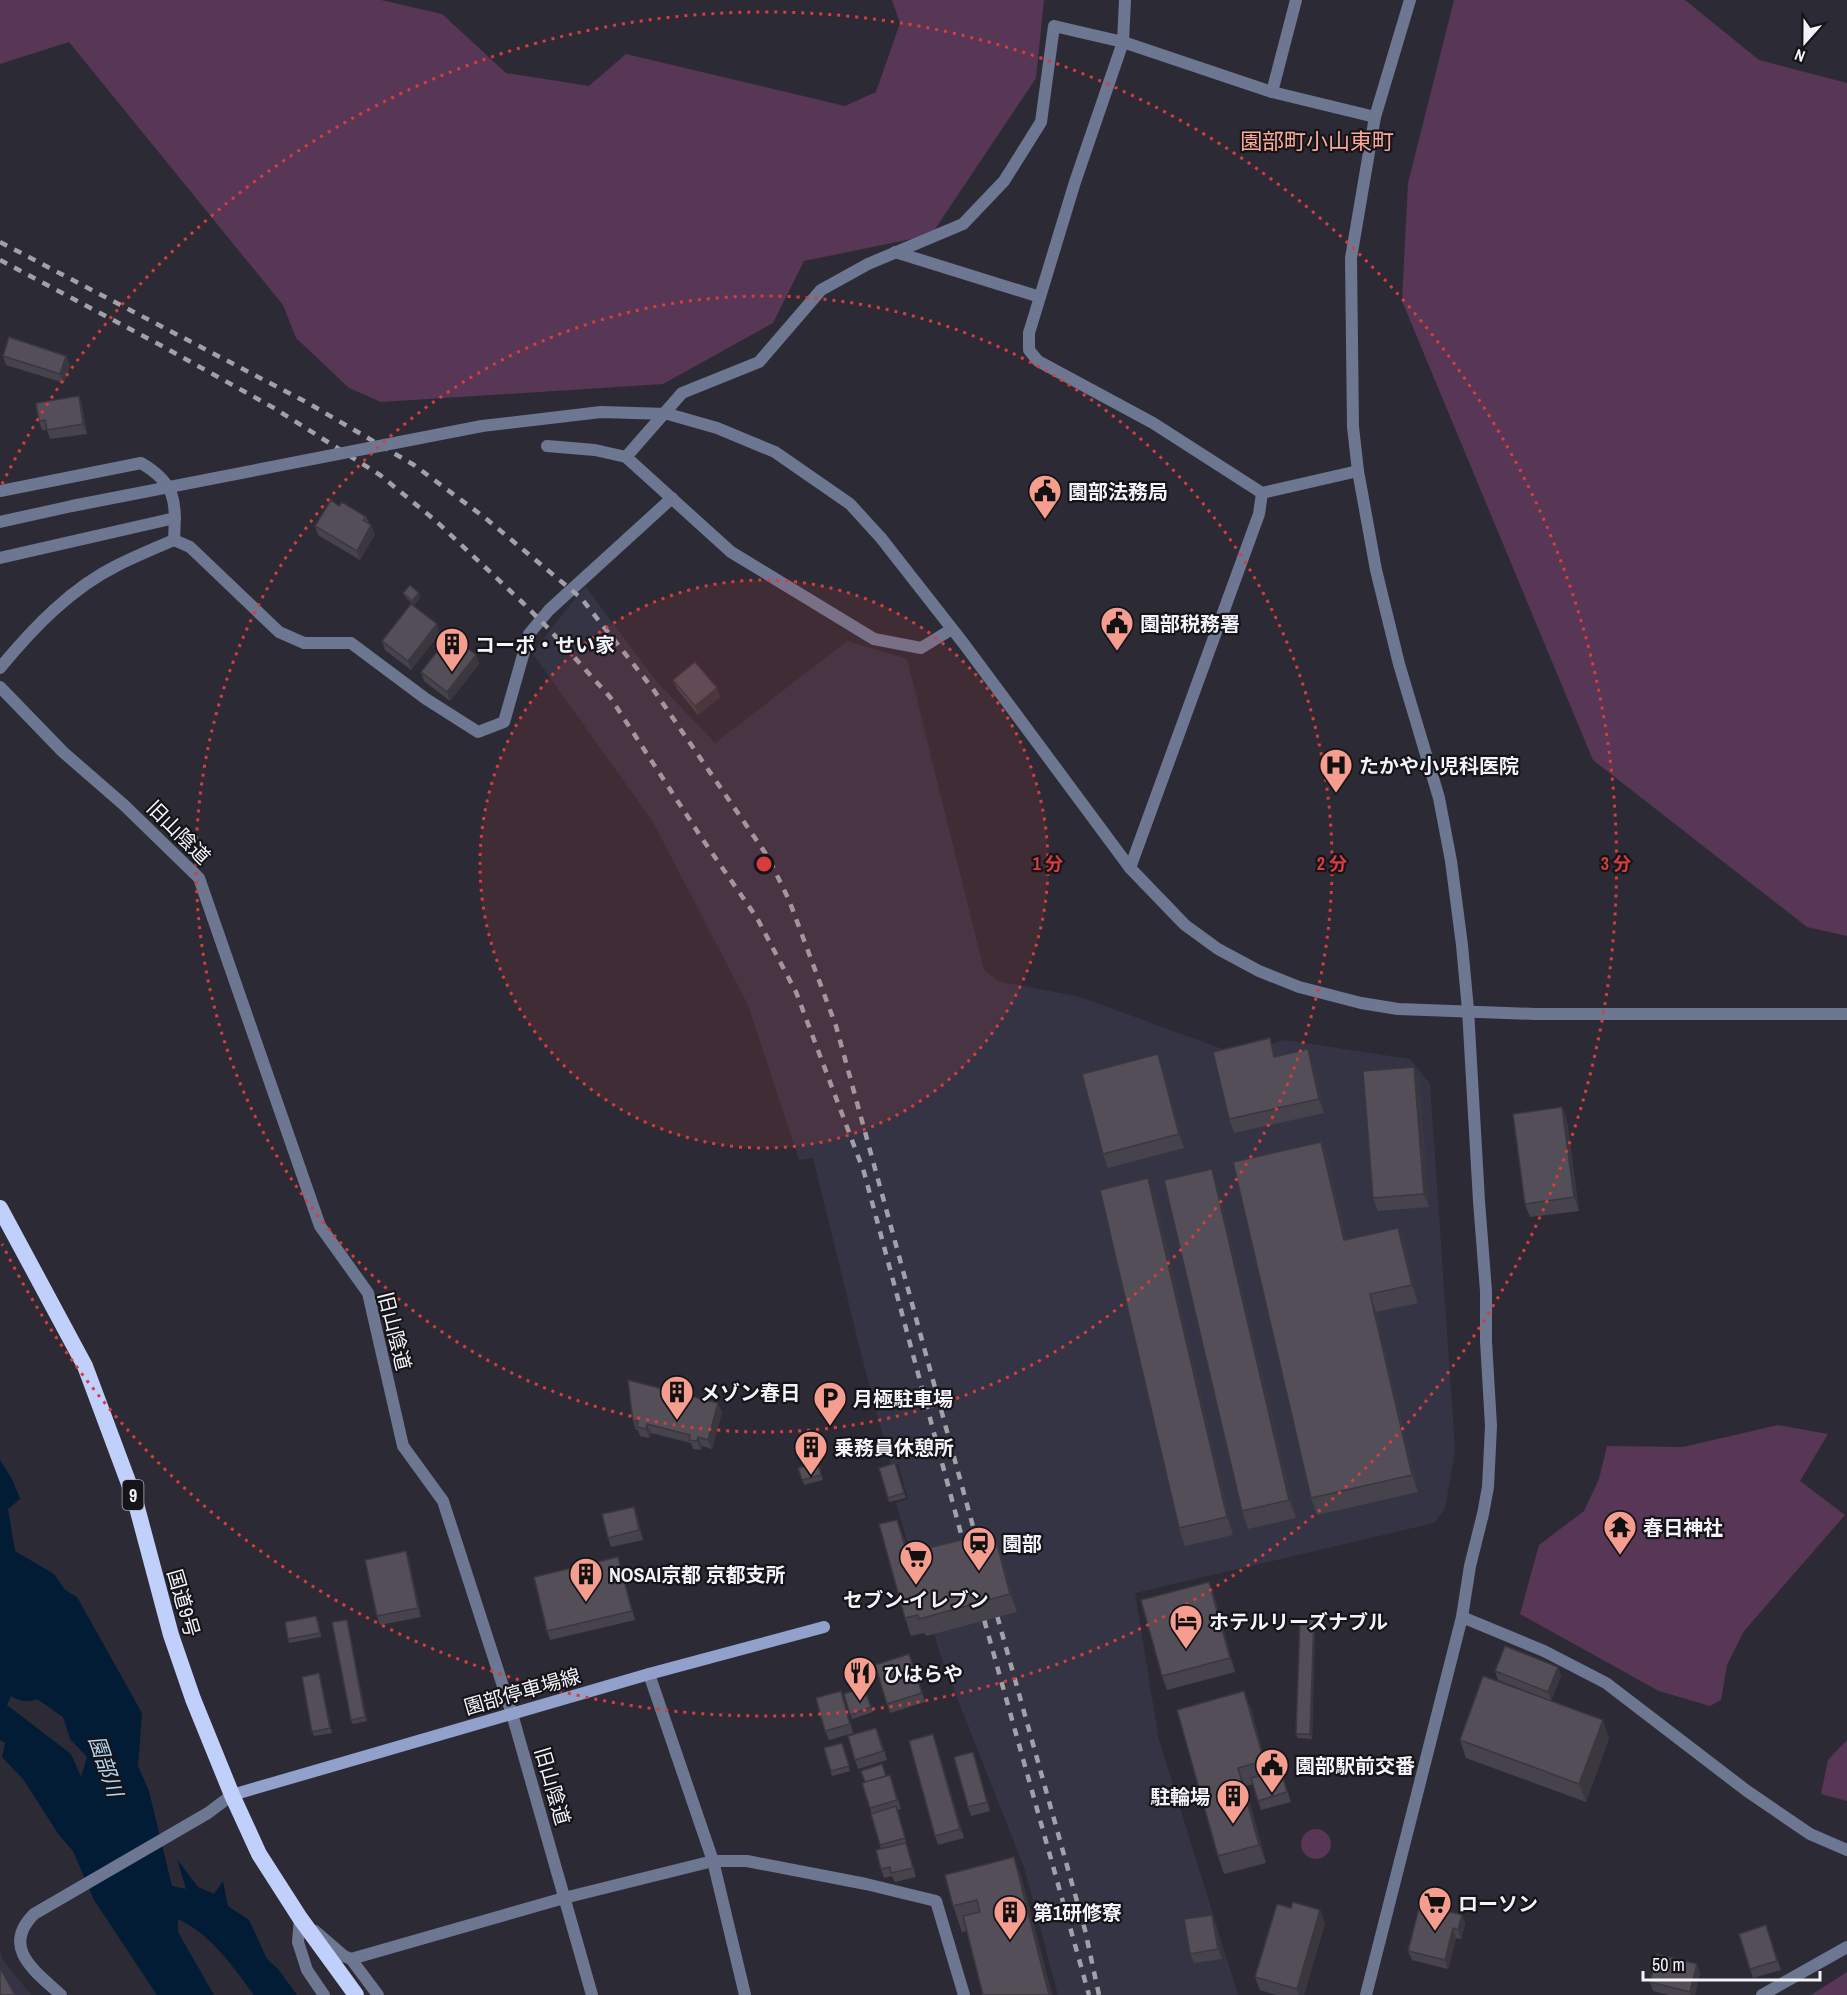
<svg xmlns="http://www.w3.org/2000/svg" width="1847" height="1995" viewBox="0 0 1847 1995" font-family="'Archivo Narrow','Noto Sans JP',sans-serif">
<rect width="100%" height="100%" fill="#2c2b35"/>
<g fill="#353444">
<path d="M585 586 657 682 715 743 847 641 907 659 984 970 998 981 1080 997 1236 1054 1284 1040 1410 1059 1430 1084 1455 1449 1445 1509 1434 1523 1135 1593 1159 1740 1238 1995H1058L1025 1870 940 1654 896 1503 908 1499 898 1464 891 1465 863 1361 813 1158 799 1160 748 1005 653 822 533 654 541 642Z"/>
<path d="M0 1949 2 1959 31 1995H0Z"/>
</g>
<g fill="#573755">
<path d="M0 0H381L442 14 506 73 589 86 626 54 845 106 876 92 900 23 892 0H1044L1036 78 931 235 804 261 773 323 663 384 381 402 349 388 296 338 283 305 69 42 0 64Z"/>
<path d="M1454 0H1685L1759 60 1847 83V936L1807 927 1593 760 1402 301 1408 183Z"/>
<path d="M1778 1425 1828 1434 1800 1481 1845 1515 1744 1631 1727 1665 1721 1700 1710 1706 1659 1691 1520 1614 1539 1545 1584 1511 1599 1479 1607 1446 1683 1447Z"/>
<path d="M1847 1740V1801L1821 1794 1828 1760Z"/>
<circle cx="1316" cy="1844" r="15"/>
<path d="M1847 1972V1995H1811Z"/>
</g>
<path fill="#011c34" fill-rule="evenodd" d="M0 1460 13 1481 20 1499 8 1509 15 1551 54 1574 65 1590 77 1597 142 1713 138 1766 149 1791 172 1886 186 1889 177 1859 198 1887 214 1894 223 1881 228 1906 249 1920 267 1959 278 1969 297 1995H254C233 1967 211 1934 178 1919V1932L214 1995H157L94 1900 73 1851 59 1835 23 1779 2 1757 5 1743 0 1740ZM11 1696C20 1701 27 1703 37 1699L63 1717 70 1739 87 1757 81 1777 71 1754 7 1705Z"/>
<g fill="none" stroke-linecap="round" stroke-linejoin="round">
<g stroke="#6d7792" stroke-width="12">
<path d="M1125 0 1123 42 1075 182 1029 333V350L1038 361 1153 423 1262 493 1358 471"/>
<path d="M1272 92 1296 0"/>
<path d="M895 252 1040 297"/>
<path d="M547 446 595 450 626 457 731 552 874 639 921 648 952 629"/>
<path d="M626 457 682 393 759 362 821 290 868 264 963 224 1004 181 1041 122 1054 26 1123 42 1272 92 1375 117"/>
<path d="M0 491 141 463C177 484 176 502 174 540"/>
<path d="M174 540 190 547 279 632 304 643H351L426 699 478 732 504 722 529 634 549 610 672 498"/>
<path d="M0 558 175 518"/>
<path d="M0 668C33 628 71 588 118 565 136 556 155 548 174 540"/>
<path d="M0 687 63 752 124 805 199 878 320 1226 368 1293 403 1446 443 1501 512 1714 592 1995"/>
<path d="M1130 868 1259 514 1262 493"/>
<path d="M1462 1617 1544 1651 1606 1683 1747 1791 1810 1834 1847 1850"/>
<path d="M649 1674 713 1861 745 1995"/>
<path d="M315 1931 344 1956 351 1959 564 1898 713 1861H747L866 1884 936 1901 964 1995"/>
<path d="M351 1959 378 1995"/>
<path d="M61 1995C36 1972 0 1948 34 1914L208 1813 232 1795"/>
<path d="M1762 1995 1847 1947"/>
</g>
<g stroke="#6d7792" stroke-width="12">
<path d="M881 538 964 644 1130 868 1185 925 1218 949 1259 971 1299 987 1361 1003 1398 1009 1535 1014H1847"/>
<path d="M300 1918 298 1942 307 1970 324 1995"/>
<path d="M1366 1995 1462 1617 1470 1566 1483 1514 1488 1487 1491 1426 1486 1341V1291L1479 1201 1468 1010 1462 945 1451 861 1439 798 1399 664 1376 570 1358 471 1353 427 1351 258 1375 117 1410 0"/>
</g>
<path stroke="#91a1cc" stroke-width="12" d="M232 1795 649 1674 824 1627"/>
<path stroke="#c1d0fa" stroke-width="16" d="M0 1208 85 1366 135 1500 171 1635 193 1699 232 1795 259 1854 300 1918 356 1995"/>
<g stroke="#a1a1a9" stroke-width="4.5" stroke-dasharray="8 8" stroke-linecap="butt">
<path d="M0 242 308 403 414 465 484 517 581 598 653 689 768 857 789 900 836 1026 980 1552"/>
<path d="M0 260 162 346 274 408 380 475 436 521 523 603 547 627 610 697 701 837 757 918 796 992 864 1172 967 1556"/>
<path d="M993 1601 1085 1930 1099 1995"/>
<path d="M980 1605 1089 1995"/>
</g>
<path stroke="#6d7792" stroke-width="12" d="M0 522 72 506 482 426 601 412 668 414 717 428 775 452 850 504 881 538"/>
</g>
<g fill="#47434c">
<path d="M3 356 70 365 64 383 6 365Z"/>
<path d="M79 396 82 405 87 434 50 439 47 430H42L39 421Z"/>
<path d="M339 506 366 517 375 534 360 560 318 535 315 526Z"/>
<path d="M403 593H419L420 598 414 605 405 597Z"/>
<path d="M440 633 411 670 385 650 382 641Z"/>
<path d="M476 655 479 664 450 701 424 681 421 672Z"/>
<path d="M673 680 717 688 720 697 698 715 677 689Z"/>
<path d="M1270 1038 1276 1056 1308 1049 1313 1063 1324 1113 1234 1133 1229 1119Z"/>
<path d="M1163 1068 1184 1148 1108 1168 1103 1154Z"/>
<path d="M1419 1080 1429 1207 1378 1211 1373 1198Z"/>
<path d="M1562 1107 1567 1121 1579 1211 1530 1217 1525 1204Z"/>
<path d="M1321 1142 1328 1160 1346 1240 1398 1228 1405 1246 1418 1303 1376 1312 1418 1492 1317 1515 1311 1498Z"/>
<path d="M1212 1169 1218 1187 1296 1518 1248 1529 1242 1511Z"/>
<path d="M1155 1196 1233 1535 1185 1546 1179 1528Z"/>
<path d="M722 1412 712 1449 702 1446 701 1450 693 1449 691 1443 651 1433 649 1438 640 1436 638 1430H636L633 1421Z"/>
<path d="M818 1463 823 1480 804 1485 798 1468Z"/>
<path d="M895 1463 906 1498 889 1502 879 1468Z"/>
<path d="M634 1507 637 1516 643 1540 611 1547 608 1538Z"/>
<path d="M904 1538 908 1553 1000 1550 1017 1612 926 1636 924 1633 911 1636 905 1618Z"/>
<path d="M406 1551 409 1560 421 1617 380 1625 377 1616Z"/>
<path d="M621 1566 635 1620 550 1640 547 1631Z"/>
<path d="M1214 1595 1235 1672 1167 1690 1162 1676Z"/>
<path d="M318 1620 321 1637 289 1643 288 1639Z"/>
<path d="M1315 1623 1312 1739 1298 1738 1296 1734Z"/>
<path d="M348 1624 367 1721 353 1724 351 1720Z"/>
<path d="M913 1663 925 1702 890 1713 887 1704Z"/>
<path d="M1558 1667 1561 1676 1551 1701 1609 1738 1586 1802 1466 1758 1460 1740 1536 1695 1498 1680 1495 1671Z"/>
<path d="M319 1673 332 1733 314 1736 312 1732Z"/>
<path d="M864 1687 873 1712 852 1719 844 1694Z"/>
<path d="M844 1700 853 1733 829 1740 825 1731Z"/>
<path d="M1251 1709 1268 1773 1281 1770 1291 1802 1261 1810 1253 1784 1245 1786 1266 1863 1224 1874 1218 1856Z"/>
<path d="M933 1734 964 1838 938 1845 935 1836Z"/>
<path d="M880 1737 887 1760 858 1769 855 1760Z"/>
<path d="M842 1743 850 1771 832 1776 824 1748Z"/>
<path d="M976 1761 990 1811 971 1816 968 1807Z"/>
<path d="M886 1776 893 1784 901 1809 897 1810 916 1877 895 1882 892 1876 884 1878 881 1869V1849L870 1808Z"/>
<path d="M1014 1857 1023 1884 1052 1995H983L967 1931 962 1932 953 1906Z"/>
<path d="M1462 1915 1465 1924 1461 1939 1456 1938 1448 1969 1412 1960 1408 1951Z"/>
<path d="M1325 1923 1304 1995H1276L1260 1990 1255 1977Z"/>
<path d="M1215 1924 1222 1959 1194 1963 1190 1954Z"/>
<path d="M1769 1935 1781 1970 1753 1978 1750 1969Z"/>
<path d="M1697 1964 1700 1973 1695 1995H1668L1653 1991 1650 1982Z"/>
</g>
<g fill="#3a373e">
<path d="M66 356 70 365 64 383 60 374Z"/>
<path d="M79 396 82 405 87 434 83 424Z"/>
<path d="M371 525 375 534 360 560 357 551Z"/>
<path d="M419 593 420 598 414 605 412 601Z"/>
<path d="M437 624 440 633 411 670 408 661Z"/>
<path d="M476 655 479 664 450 701 447 692Z"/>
<path d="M717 688 720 697 698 715 695 706Z"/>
<path d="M1270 1038 1275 1052 1279 1070 1274 1057Z"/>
<path d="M1308 1049 1313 1063 1324 1113 1319 1099Z"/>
<path d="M1158 1054 1163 1068 1184 1148 1179 1134Z"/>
<path d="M1414 1067 1419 1080 1429 1207 1424 1194Z"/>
<path d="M1562 1107 1567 1121 1579 1211 1574 1197Z"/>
<path d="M1321 1142 1328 1160 1350 1258 1344 1240Z"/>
<path d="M1212 1169 1218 1187 1296 1518 1289 1500Z"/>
<path d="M1148 1178 1155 1196 1233 1535 1227 1517Z"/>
<path d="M1398 1228 1405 1246 1418 1303 1412 1285Z"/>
<path d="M1370 1294 1376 1312 1418 1492 1412 1475Z"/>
<path d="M718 1403 722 1412 712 1449 708 1440Z"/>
<path d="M647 1424 651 1433 649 1438 646 1429Z"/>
<path d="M698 1437 702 1446 701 1450 697 1441Z"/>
<path d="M634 1507 637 1516 643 1540 639 1530Z"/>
<path d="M897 1520 904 1538 913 1571 907 1553Z"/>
<path d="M994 1532 1000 1550 1017 1612 1010 1594Z"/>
<path d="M406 1551 409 1560 421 1617 418 1608Z"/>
<path d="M618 1557 621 1566 635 1620 632 1611Z"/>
<path d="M1209 1582 1214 1595 1235 1672 1230 1658Z"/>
<path d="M1314 1619 1315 1623 1312 1739 1310 1734Z"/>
<path d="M347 1620 348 1624 367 1721 365 1717Z"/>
<path d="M1558 1667 1561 1676 1551 1701 1548 1692Z"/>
<path d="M319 1673 321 1678 332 1733 330 1728Z"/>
<path d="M1244 1691 1251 1709 1270 1779 1264 1761Z"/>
<path d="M1603 1720 1609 1738 1586 1802 1579 1784Z"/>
<path d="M933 1734 936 1743 964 1838 960 1829Z"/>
<path d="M973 1752 976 1761 990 1811 987 1802Z"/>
<path d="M1238 1768 1245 1786 1266 1863 1259 1845Z"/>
<path d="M1014 1857 1023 1884 1052 1995H1049Z"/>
<path d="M1320 1910 1325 1923 1304 1995H1299L1297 1989Z"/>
<path d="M1212 1915 1215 1924 1222 1959 1218 1949Z"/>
<path d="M1462 1915 1465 1924 1461 1939 1458 1930Z"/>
<path d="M1453 1928 1456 1938 1448 1969 1445 1960Z"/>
<path d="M1697 1964 1700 1973 1695 1995H1691L1690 1992Z"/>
</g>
<g fill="#534e58" stroke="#3a373e" stroke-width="1.5">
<path d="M9 337 66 356 60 374 3 356Z"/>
<path d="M79 396 83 424 47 430 45 420 39 421 36 403Z"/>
<path d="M331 500 339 506 342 502 366 517 363 520 371 525 357 551 315 526Z"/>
<path d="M410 585 419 593 412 601 403 593Z"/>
<path d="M411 604 437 624 408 661 382 641Z"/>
<path d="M450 635 476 655 447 692 421 672Z"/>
<path d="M695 662 717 688 695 706 673 680Z"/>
<path d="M1270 1038 1274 1057 1308 1049 1319 1099 1229 1119 1213 1052Z"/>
<path d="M1158 1054 1179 1134 1103 1154 1082 1074Z"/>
<path d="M1414 1067 1424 1194 1373 1198 1363 1071Z"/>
<path d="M1562 1107 1574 1197 1525 1204 1513 1114Z"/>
<path d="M1321 1142 1344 1240 1398 1228 1412 1285 1370 1294 1412 1475 1311 1498 1233 1162Z"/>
<path d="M1212 1169 1289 1500 1242 1511 1164 1180Z"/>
<path d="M1148 1178 1227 1517 1179 1528 1100 1190Z"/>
<path d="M628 1380 718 1403 708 1440 698 1437 697 1441 689 1440 690 1435 647 1424 646 1429 637 1427 638 1421H633Z"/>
<path d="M818 1463 821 1475 802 1480 798 1468Z"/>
<path d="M895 1463 904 1493 888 1498 879 1468Z"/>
<path d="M634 1507 639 1530 608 1538 602 1514Z"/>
<path d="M897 1520 907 1553 994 1532 1010 1594 919 1619 918 1615 905 1618 879 1524Z"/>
<path d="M406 1551 418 1608 377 1616 365 1560Z"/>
<path d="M618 1557 632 1611 547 1631 534 1577Z"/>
<path d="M1209 1582 1230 1658 1162 1676 1141 1600Z"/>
<path d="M316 1616 320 1633 288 1639 285 1622Z"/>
<path d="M1300 1618 1314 1619 1310 1734H1296Z"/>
<path d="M347 1620 365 1717 351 1720 332 1622Z"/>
<path d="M1505 1646 1558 1667 1548 1692 1495 1671Z"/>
<path d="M909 1654 922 1693 887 1704 875 1665Z"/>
<path d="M319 1673 330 1728 312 1732 302 1677Z"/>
<path d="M1483 1676 1603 1720 1579 1784 1460 1740Z"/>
<path d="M864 1687 871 1707 850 1715 844 1694Z"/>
<path d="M841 1691 850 1724 825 1731 816 1698Z"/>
<path d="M1244 1691 1264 1761 1238 1768 1259 1845 1218 1856 1177 1710Z"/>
<path d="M876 1728 883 1751 855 1760 848 1736Z"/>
<path d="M933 1734 960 1829 935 1836 909 1741Z"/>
<path d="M842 1743 849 1766 831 1771 824 1748Z"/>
<path d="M973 1752 987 1802 968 1807 954 1757Z"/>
<path d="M882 1764 886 1776 865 1782 861 1771Z"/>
<path d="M1281 1770 1287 1792 1258 1801 1251 1778Z"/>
<path d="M890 1775 897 1800 870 1808 862 1783Z"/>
<path d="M896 1806 905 1838 880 1845 871 1814Z"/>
<path d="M906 1843 913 1868 891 1873 890 1867 881 1869 876 1850Z"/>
<path d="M1014 1857 1049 1995H983L963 1916 980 1912 977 1900 953 1906 945 1875Z"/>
<path d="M1293 1902 1320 1910 1297 1989 1255 1977 1277 1904 1291 1908Z"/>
<path d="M1420 1904 1462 1915 1458 1930 1453 1928 1445 1960 1408 1951Z"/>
<path d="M1212 1915 1218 1949 1190 1954 1184 1919Z"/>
<path d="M1766 1925 1777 1961 1750 1969 1739 1934Z"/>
<path d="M1657 1954 1697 1964 1690 1992 1650 1982Z"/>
<path d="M0 1968 15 1995H0Z"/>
</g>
<circle cx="764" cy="864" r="284" fill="#d93c3d" fill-opacity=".12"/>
<g fill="none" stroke="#d93c3d" stroke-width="3" stroke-dasharray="3 6">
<circle cx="764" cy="864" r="284"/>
<circle cx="764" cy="864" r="568"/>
<path d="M2 484A852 852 0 1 1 2 1244"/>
</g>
<defs>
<g id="civic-pin" transform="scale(1.725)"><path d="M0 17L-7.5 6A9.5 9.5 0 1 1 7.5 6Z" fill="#f59d8e" stroke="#151419"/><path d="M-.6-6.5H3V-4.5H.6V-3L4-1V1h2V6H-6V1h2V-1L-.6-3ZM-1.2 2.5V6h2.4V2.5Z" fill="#111"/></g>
<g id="building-pin" transform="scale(1.725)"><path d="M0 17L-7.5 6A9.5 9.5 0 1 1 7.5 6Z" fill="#f59d8e" stroke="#151419"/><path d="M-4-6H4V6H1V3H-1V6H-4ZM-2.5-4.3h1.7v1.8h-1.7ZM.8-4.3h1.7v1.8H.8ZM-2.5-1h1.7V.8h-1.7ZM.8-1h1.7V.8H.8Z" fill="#111"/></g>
<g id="hospital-pin" transform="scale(1.725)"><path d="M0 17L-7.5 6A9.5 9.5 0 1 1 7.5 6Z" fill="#f59d8e" stroke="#151419"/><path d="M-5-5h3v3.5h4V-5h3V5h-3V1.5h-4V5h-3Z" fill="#111"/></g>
<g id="parking-pin" transform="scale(1.725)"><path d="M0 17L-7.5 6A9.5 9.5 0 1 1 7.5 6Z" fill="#f59d8e" stroke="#151419"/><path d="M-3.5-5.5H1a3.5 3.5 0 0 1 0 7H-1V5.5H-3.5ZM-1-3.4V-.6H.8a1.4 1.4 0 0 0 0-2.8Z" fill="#111"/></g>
<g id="temple-pin" transform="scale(1.725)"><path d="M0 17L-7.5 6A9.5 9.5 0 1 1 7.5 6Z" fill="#f59d8e" stroke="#151419"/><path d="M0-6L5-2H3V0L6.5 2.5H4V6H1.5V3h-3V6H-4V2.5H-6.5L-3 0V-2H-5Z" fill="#111"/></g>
<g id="station-pin" transform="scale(1.725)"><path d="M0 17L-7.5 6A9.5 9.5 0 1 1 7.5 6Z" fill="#f59d8e" stroke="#151419"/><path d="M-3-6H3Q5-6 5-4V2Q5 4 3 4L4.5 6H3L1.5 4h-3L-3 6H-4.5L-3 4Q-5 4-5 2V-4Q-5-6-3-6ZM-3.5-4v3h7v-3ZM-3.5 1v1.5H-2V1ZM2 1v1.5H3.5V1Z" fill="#111"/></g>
<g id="supermarket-pin" transform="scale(1.725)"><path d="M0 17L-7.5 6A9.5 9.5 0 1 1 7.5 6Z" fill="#f59d8e" stroke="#151419"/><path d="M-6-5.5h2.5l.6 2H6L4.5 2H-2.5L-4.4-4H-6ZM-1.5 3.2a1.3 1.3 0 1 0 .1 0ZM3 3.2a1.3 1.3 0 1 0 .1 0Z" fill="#111"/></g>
<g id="hotel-pin" transform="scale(1.725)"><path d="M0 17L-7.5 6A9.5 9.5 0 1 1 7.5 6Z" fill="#f59d8e" stroke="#151419"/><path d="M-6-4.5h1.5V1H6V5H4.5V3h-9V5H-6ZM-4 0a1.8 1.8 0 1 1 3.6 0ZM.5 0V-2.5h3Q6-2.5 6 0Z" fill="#111"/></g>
<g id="restaurant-pin" transform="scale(1.725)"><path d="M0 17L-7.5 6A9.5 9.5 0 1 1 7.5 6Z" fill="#f59d8e" stroke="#151419"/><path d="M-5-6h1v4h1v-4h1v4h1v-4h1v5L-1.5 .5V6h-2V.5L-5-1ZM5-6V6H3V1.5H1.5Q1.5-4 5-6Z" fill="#111"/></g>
</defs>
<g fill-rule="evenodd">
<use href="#civic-pin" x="1045" y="491"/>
<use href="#civic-pin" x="1117" y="623"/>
<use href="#building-pin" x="452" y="644"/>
<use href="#hospital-pin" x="1336" y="765"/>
<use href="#building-pin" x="677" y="1392"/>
<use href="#parking-pin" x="830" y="1398"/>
<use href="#building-pin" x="811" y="1447"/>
<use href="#temple-pin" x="1620" y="1527"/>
<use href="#station-pin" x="979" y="1543"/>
<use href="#supermarket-pin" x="916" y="1557"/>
<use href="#building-pin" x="586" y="1574"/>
<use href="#hotel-pin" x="1186" y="1621"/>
<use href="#restaurant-pin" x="860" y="1673"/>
<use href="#civic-pin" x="1272" y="1765"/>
<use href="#building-pin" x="1233" y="1796"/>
<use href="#supermarket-pin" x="1435" y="1903"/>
<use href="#building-pin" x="1010" y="1912"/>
</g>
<g text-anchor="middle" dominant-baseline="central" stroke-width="4.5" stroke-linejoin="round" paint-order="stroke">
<rect fill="#151419" stroke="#b0b0b6" stroke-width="1.5" x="122.5" y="1480" width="21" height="30" rx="4.5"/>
<g font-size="18" font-weight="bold" fill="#f3f3fa">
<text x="133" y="1495">9</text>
</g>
<g font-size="20" font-weight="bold" fill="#f3f3fa" stroke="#151419" text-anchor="start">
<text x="1068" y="491">園部法務局</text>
<text x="1140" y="623">園部税務署</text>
<text x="475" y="644">コーポ・せい家</text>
<text x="1359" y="765">たかや小児科医院</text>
<text x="700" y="1392">メゾン春日</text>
<text x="853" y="1398">月極駐車場</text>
<text x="834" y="1447">乗務員休憩所</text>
<text x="1643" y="1527">春日神社</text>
<text x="1002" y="1543">園部</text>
<text x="609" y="1574">NOSAI京都 京都支所</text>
<text x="916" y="1599" text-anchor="middle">セブン-イレブン</text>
<text x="1209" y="1621">ホテルリーズナブル</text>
<text x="883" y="1673">ひはらや</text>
<text x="1295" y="1765">園部駅前交番</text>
<text x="1210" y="1796" text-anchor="end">駐輪場</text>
<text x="1458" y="1903">ローソン</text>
<text x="1033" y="1912">第1研修寮</text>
</g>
<g font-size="20" fill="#f3f3fa" stroke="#151419">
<text transform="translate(179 832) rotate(45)">旧山陰道</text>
<text transform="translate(395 1331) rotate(76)">旧山陰道</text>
<text transform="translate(184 1603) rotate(74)">国道9号</text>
<text transform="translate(522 1691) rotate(-16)">園部停車場線</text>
<text transform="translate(553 1786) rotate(74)">旧山陰道</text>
</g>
<g font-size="21" font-style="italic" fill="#b8d5f2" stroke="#151419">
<text transform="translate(106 1766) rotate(71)">園部川</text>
</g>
<g font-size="22" fill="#fba99a" stroke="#151419">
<text x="1317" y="141">園部町小山東町</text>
</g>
</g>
<circle cx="764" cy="864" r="9" fill="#d93c3d" stroke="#151419" stroke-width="3"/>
<g font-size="18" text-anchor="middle" font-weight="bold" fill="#d93c3d" stroke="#151419" stroke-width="4.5" stroke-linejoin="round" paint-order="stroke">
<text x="1048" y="870">1 分</text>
<text x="1332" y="870">2 分</text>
<text x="1616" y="870">3 分</text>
</g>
<g transform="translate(1805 42) rotate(201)" stroke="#151419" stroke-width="4.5" paint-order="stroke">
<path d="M0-4.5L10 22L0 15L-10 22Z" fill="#f3f3fa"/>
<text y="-9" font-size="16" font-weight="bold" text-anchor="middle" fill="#f3f3fa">N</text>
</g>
<path d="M1643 1971v9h177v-9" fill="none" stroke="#f3f3fa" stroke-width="3"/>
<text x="1652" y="1971" font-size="18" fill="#f3f3fa" stroke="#151419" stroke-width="4.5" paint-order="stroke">50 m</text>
</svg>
